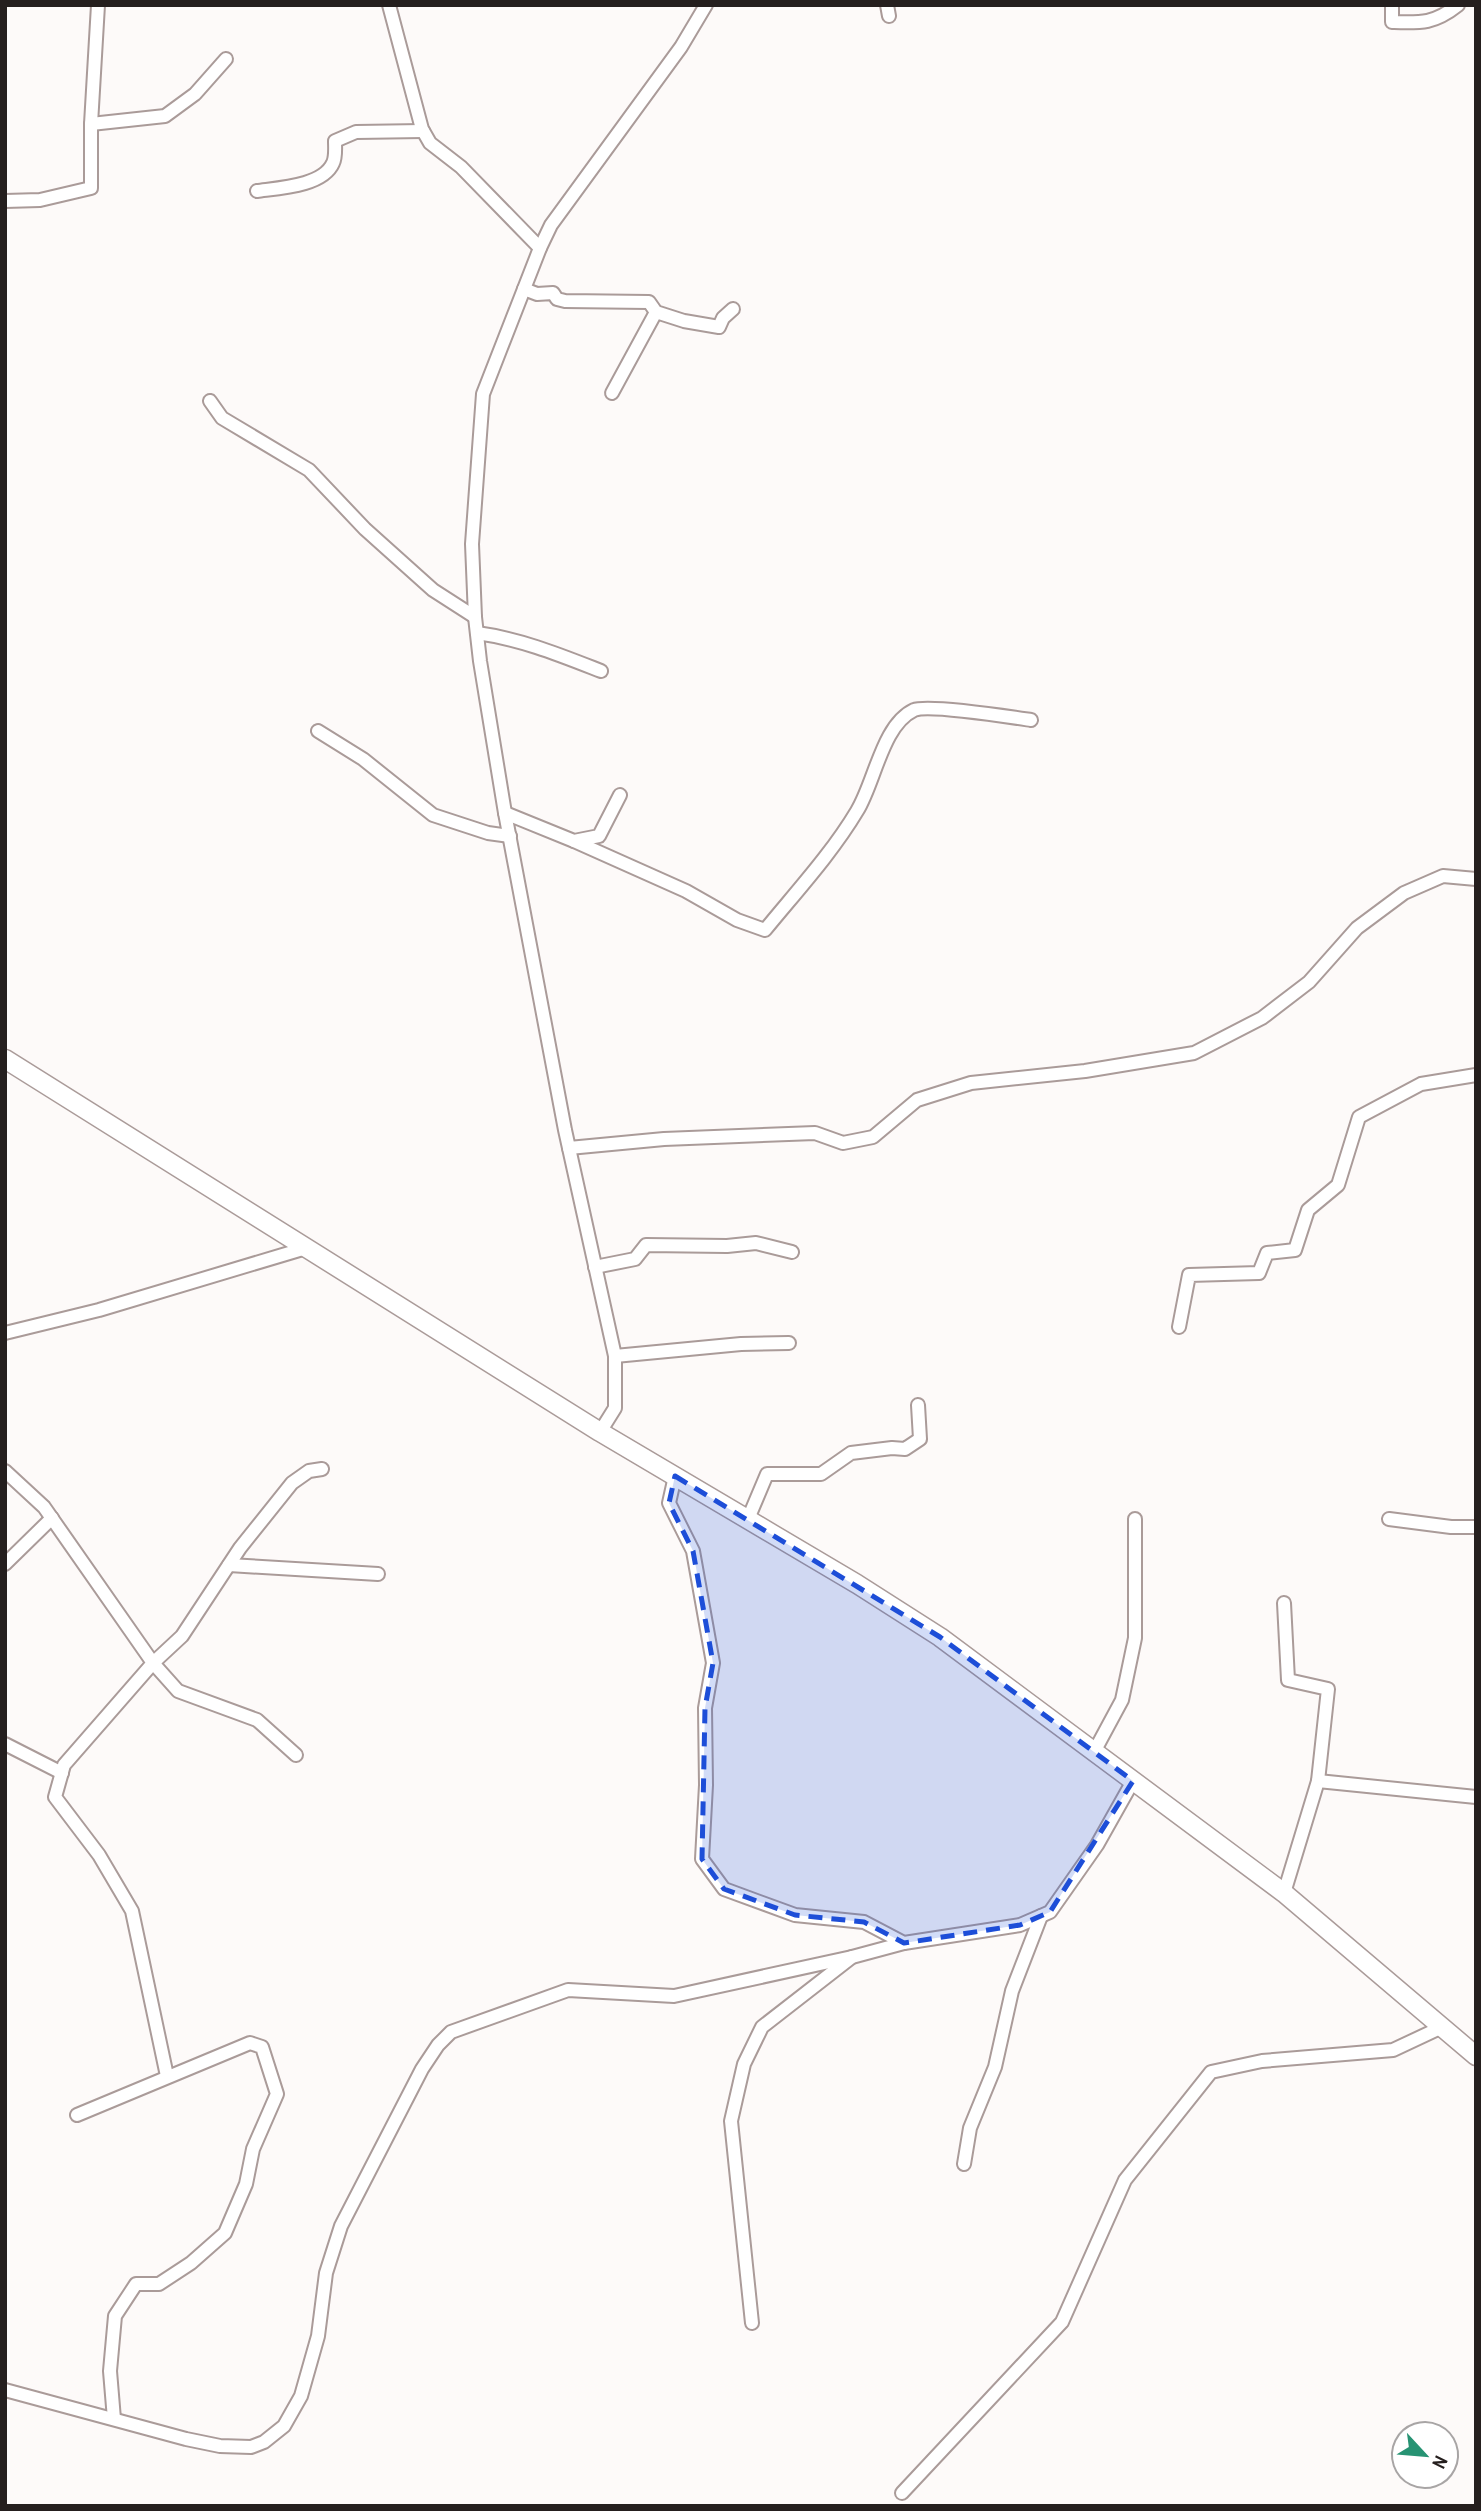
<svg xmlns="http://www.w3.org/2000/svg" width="1481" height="2511" viewBox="0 0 1481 2511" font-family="'Archivo Narrow',sans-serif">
<rect width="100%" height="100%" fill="#fdfaf9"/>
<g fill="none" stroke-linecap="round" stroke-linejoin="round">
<g stroke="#aa9b99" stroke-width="16">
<g id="street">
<path d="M389 5 422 129 430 143 461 167 540 248"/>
<path d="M887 5 889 16"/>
<path d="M1392 5V22C1421 23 1434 24 1458 5"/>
<path d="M91 124 165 116 195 94 226 59"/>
<path d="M257 191C279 188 323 186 333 163 336 157 335 148 335 141L356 132 423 131"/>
<path d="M5 201 40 200 91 188V124L98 5"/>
<path d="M524 289 537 294 553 293 557 299 565 301 649 302 656 312 684 321 719 327 723 318 733 309"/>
<path d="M612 393 656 312"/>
<path d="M210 401 222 418 309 470 365 529 433 590 475 617"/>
<path d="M477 633C521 639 560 655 601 671"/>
<path d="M318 731 363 759 433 815 488 833 510 836"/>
<path d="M505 813 574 841 599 836 620 795"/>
<path d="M574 841 686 891 737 920 765 930C796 892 832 853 857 811 875 782 882 725 914 710 928 704 1011 717 1031 720"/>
<path d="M569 1148 664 1139 815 1133 843 1143 873 1137 917 1100 971 1083 1085 1071 1194 1053 1262 1018 1309 982 1357 928 1404 893 1443 876 1476 879"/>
<path d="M595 1267 635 1259 646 1245 727 1246 756 1243 792 1252"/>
<path d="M1179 1327 1189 1275 1259 1273 1267 1253 1295 1250 1308 1210 1338 1185 1359 1117 1421 1084 1476 1075"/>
<path d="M5 1333 99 1310 306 1248"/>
<path d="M615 1356 741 1344 789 1343"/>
<path d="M600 1432 615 1408V1356L565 1130 505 813 480 661 475 617 472 544 483 394 540 248 551 225 681 47 706 5"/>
<path d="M5 1471 44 1507 153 1663 64 1765 55 1797 99 1855 132 1911 167 2076"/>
<path d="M675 1476 669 1503 693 1551 713 1663 705 1708 706 1785 702 1859 724 1889 795 1915 864 1922 904 1943 1020 1925 1050 1912 1097 1845 1133 1781"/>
<path d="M748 1519 767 1474H821L851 1453 892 1448 905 1449 920 1439 918 1405"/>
<path d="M1389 1519 1451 1527H1476"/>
<path d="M5 1564 52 1518"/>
<path d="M229 1565 378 1574"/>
<path d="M1284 1603 1288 1680 1328 1689 1318 1781"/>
<path d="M5 1744 62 1773"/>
<path d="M1094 1752 1122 1700 1135 1638V1519"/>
<path d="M296 1755 257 1720 178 1691 153 1663 182 1636 240 1548 292 1483 309 1471 322 1469"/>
<path d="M1284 1893 1318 1781 1476 1797"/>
<path d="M77 2115 250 2043 262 2047 277 2094 253 2149 246 2184 225 2233 191 2263 159 2284H136L115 2316 110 2371 114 2419"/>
<path d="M964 2164 970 2128 995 2067 1012 1991 1041 1916"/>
<path d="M752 2323 731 2121 744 2064 762 2027 852 1957 904 1943"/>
<path d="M5 2390 186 2439 220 2446 251 2447 264 2442 284 2426 301 2396 318 2336 326 2273 341 2226 422 2069 438 2045 451 2032 568 1990 674 1996 852 1957"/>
<path d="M902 2493 1062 2322 1125 2180 1211 2072 1262 2061 1393 2050 1442 2027"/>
</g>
</g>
<g stroke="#aa9b99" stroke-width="21">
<path id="secondary" d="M5 1059 600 1432 857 1584 940 1637 1284 1893 1476 2056"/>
</g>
<use href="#street" stroke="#fff" stroke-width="12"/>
<use href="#secondary" stroke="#fff" stroke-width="18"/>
</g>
<path fill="#1d4ed8" fill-opacity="0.2" stroke="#1d4ed8" stroke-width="5" stroke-dasharray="14 9" stroke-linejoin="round" d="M675 1476 940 1637 1133 1781 1050 1912 1020 1925 904 1943 864 1922 795 1915 724 1889 702 1859 705 1708 713 1663 693 1551 669 1503Z"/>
<rect width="1481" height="2511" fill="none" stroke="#251f1e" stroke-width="14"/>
<g transform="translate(1425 2455) rotate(116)"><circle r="33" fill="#ffffff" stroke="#a8a5a5" stroke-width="2"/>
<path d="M0-5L12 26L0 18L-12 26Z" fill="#279373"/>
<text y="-10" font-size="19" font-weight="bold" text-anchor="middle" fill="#251f1e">N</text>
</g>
</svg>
